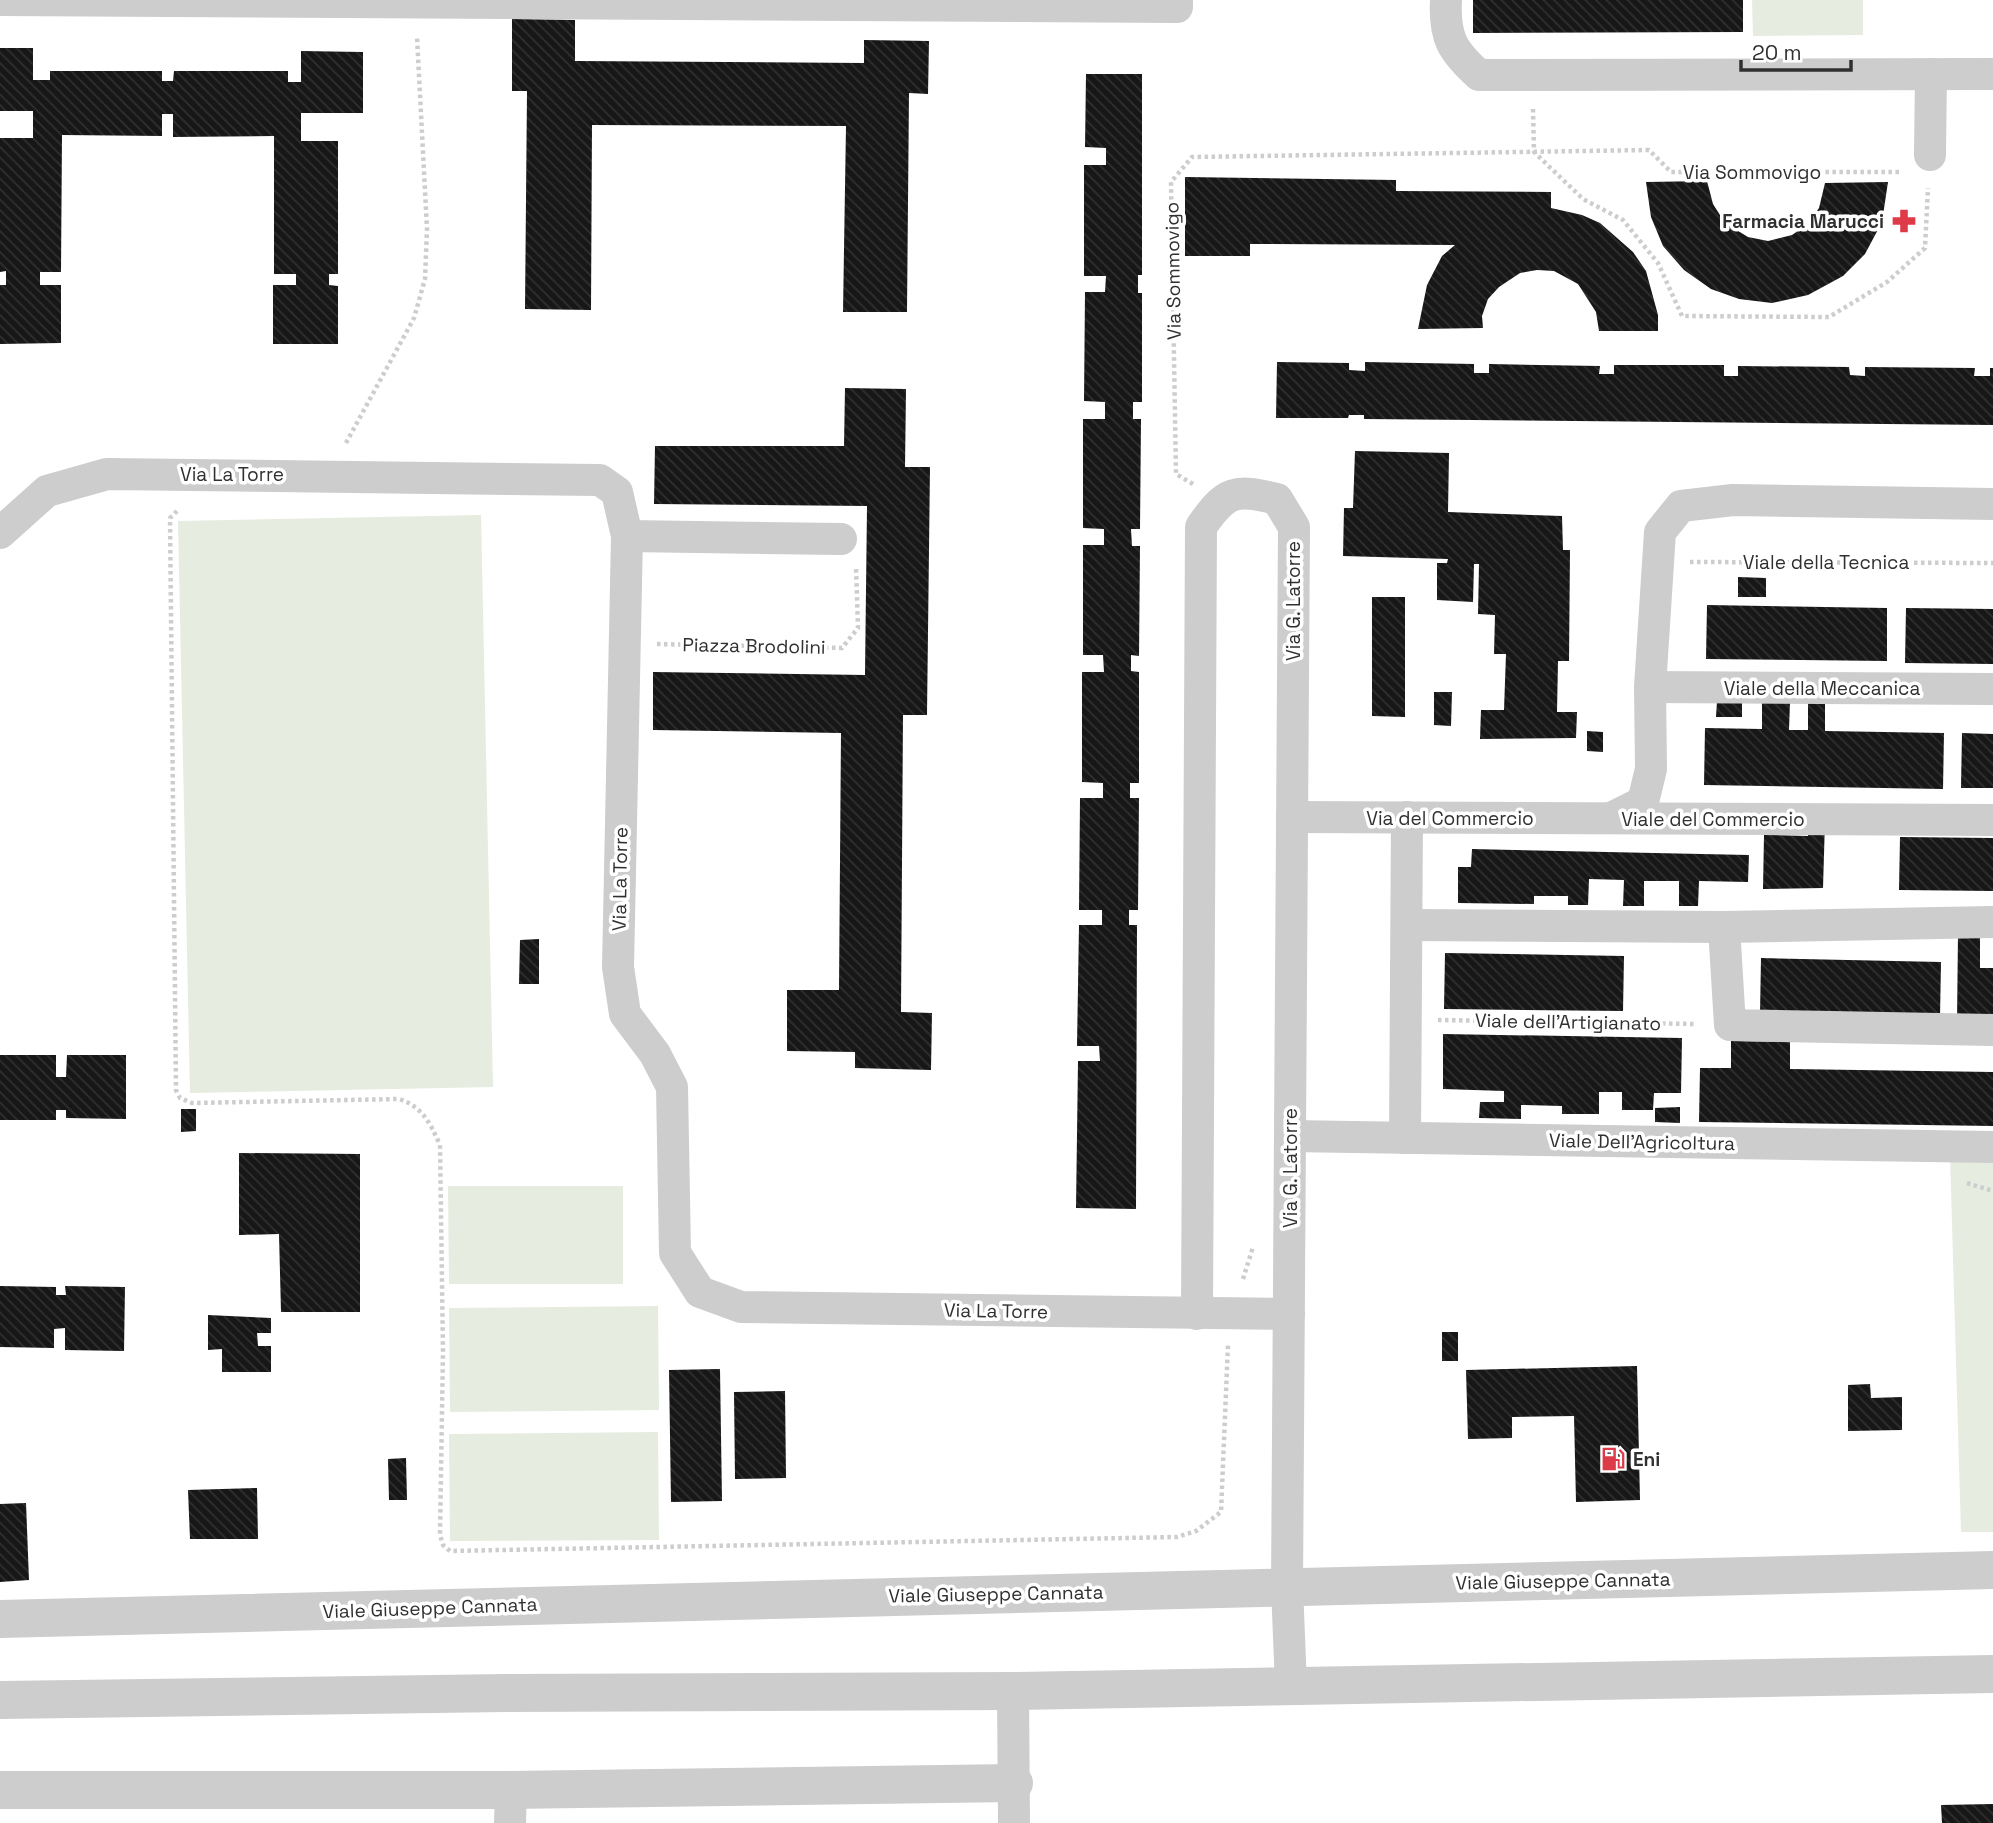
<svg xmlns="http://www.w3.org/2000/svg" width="1993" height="1823" viewBox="0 0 1993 1823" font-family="'Space Grotesk',sans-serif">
<defs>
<pattern id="building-back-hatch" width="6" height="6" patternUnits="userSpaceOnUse" patternTransform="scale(1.75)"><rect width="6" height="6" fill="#171717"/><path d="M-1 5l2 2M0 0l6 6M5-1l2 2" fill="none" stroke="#303030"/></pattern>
</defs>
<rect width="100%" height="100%" fill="#fff"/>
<g fill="#e6ecdf">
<path d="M1752 0H1863V35L1753 36Z"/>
<path d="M481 515 493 1087 190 1093 178 521Z"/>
<path d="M1950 1155 1993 1156V1532H1961Z"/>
<path d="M448 1186H623V1284H449Z"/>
<path d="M658 1306 659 1410 450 1412 449 1308Z"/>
<path d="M658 1432 659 1540 450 1541 449 1434Z"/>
</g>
<g fill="url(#building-back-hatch)">
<path d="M1473 0H1743V32L1473 33Z"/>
<path d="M512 19 575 20V61L864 63V40L929 41 928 94 909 93 907 312H843L846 126 592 125 591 310 525 309 527 91H512Z"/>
<path d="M0 48H33V80H50V71H162V81H173L174 71H288V82H301V51L363 52V113H301V141H338V274H329V285L338 286V344H273V285H296V274H274V136L173 137V114H162V136L62 135 61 272H40V285H61V343L0 344V285H6V271L0 272V138H33V111H0Z"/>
<path d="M1086 74H1142V275H1138V293H1142V402H1133V419H1141L1140 529H1131L1132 546H1140L1139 656 1131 655V671L1139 672V783H1130V798H1139L1138 910H1129V925H1137L1136 1209 1076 1208 1078 1061H1100L1099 1046H1077L1079 925H1102V910H1079L1080 798H1103V783L1082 782V672H1104L1103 655H1083V545H1104V529L1083 528V419H1105V402L1084 401 1085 292H1105L1106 276H1084V165H1106V148L1085 147Z"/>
<path d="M1185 177 1396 180V191L1551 192V208L1582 215 1600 223 1633 252 1646 271 1658 315V331H1599L1596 312 1578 284 1554 271 1537 270 1520 273 1499 287 1488 299 1482 316 1483 328 1418 329 1427 285 1442 256 1455 245 1250 244V256H1185Z"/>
<path d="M1707 181 1713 204 1725 223 1748 237 1768 241 1792 235 1808 224 1819 208 1825 183 1888 182 1882 222 1865 254 1843 276 1808 295 1772 303 1739 299 1711 289 1684 270 1663 246 1651 217 1646 182Z"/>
<path d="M1277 362 1349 363V370L1365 371V362L1474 364V373H1489V364L1600 366 1599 374H1614V365H1724V376H1738V366L1849 367 1850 375 1865 376V367L1975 368 1974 376H1990V368H1993V425L1364 419V415H1349L1348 418H1276Z"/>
<path d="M845 388 906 389 905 467H930L927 715H903L901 1012 932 1013 931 1070 855 1068V1052L787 1051V990H839L841 733 653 730V672L865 675 867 506 654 504 655 446H844Z"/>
<path d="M1355 451 1449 453 1448 512 1562 516 1563 550H1570L1569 661H1558L1557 712H1577L1576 738 1480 739 1481 710H1504L1506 654H1494L1495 615 1478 614 1479 564H1474L1473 602 1437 600V563H1447L1448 559 1343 556 1344 508H1353Z"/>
<path d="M1738 577 1766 578V597H1738Z"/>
<path d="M1372 597H1405V717L1372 716Z"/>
<path d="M1707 605 1887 608V661L1706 659Z"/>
<path d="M1906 608 1993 609V664L1905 663Z"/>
<path d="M1434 692H1452L1451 726 1434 725Z"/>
<path d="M1717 701 1742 702V717H1716Z"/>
<path d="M1762 701 1790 702 1789 730H1808V702H1825V731L1944 733 1943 789 1704 785 1705 728 1762 729Z"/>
<path d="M1587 731 1603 732V752L1587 751Z"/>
<path d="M1962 733 1993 734V788H1961Z"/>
<path d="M1809 820 1825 821 1823 888 1763 889 1764 835 1808 836Z"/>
<path d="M1900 837 1993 838V891L1899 890Z"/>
<path d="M1472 849 1749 855 1748 882 1699 881 1698 906H1679V881H1644V906H1623L1624 880 1589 879 1588 905H1568V896H1534V904L1458 903V867H1471Z"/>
<path d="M1958 933 1980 934V968H1993V1024L1957 1023Z"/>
<path d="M539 939V984H519L520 940Z"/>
<path d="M1445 953 1624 956 1623 1011 1444 1009Z"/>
<path d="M1761 958 1941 962 1940 1017 1760 1014Z"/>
<path d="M1443 1034 1682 1038 1681 1093H1654L1653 1110H1622V1092H1599V1114H1562V1106L1521 1105V1119L1479 1118 1480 1102H1504V1091L1443 1089Z"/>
<path d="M1731 1041 1790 1042V1069L1993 1072V1126L1699 1122 1700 1068H1731Z"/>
<path d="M0 1055H56V1077H66L67 1055H126V1119L66 1118V1110H56V1120H0Z"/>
<path d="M1680 1107V1123L1655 1122V1108Z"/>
<path d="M181 1109H196V1131L181 1132Z"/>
<path d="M239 1153 360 1154V1312H281L279 1234 239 1235Z"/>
<path d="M0 1286 56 1287V1295H66L65 1286 125 1287 124 1351 65 1350V1328L54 1329V1348L0 1347Z"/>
<path d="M208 1315 271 1318V1333H257L258 1346H271V1372H222V1349L208 1350Z"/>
<rect x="1442" y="1332" width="16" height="29"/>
<path d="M1637 1366 1640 1500 1576 1502 1574 1416 1512 1417V1438L1468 1439 1466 1370Z"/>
<path d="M720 1369 722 1501 671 1502 669 1370Z"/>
<path d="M1870 1384 1871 1398 1902 1397V1430L1848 1431V1385Z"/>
<path d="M785 1391 786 1478 735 1479 734 1392Z"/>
<path d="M406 1458 407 1500H389L388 1459Z"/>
<path d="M257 1488 258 1539H190L188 1490Z"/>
<path d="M26 1503 29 1580 0 1582V1504Z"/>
<path d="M1993 1804V1823H1942L1941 1805Z"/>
</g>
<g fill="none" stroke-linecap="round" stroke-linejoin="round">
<g stroke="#cdcdcd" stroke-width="4.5" stroke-dasharray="3.5 3.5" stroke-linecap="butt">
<path d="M1533 109 1534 152 1583 199 1623 220 1658 263 1682 316 1829 317 1887 282 1925 248 1928 188"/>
<path d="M346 443 414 318 425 279 427 229 417 37"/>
<path d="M1193 484 1176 474 1171 182 1192 157 1649 150 1671 172H1900"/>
<path d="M177 511 170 518 176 1090 180 1098 192 1103 399 1099C423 1107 430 1123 440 1145L443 1351 440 1535 443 1545 450 1551 1177 1537 1196 1531 1221 1512 1228 1345"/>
<path d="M1690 562 1993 563"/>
<path d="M657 644 842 648 858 628 856 567"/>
<path d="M1438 1020 1695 1024"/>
<path d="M1967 1183 1993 1191"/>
<path d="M1243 1279 1253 1247"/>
</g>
<g stroke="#cdcdcd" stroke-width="32">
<path d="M0 0 1177 7V0"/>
<path d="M1446 0C1444 37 1452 51 1479 75L1993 74"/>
<path d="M1930 155 1931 74"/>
<path d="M0 533 47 491 107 474 600 480 617 492 627 536 618 967 625 1014 655 1054 672 1087 675 1253 700 1292 741 1307 1289 1314"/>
<path d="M627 536 841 539"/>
<path d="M1650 687 1993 689"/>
<path d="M1292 817 1993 820"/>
<path d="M1611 818 1643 802 1651 769 1650 687 1660 532 1681 506 1733 500 1993 504"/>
<path d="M1407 925 1724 927 1993 922"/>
<path d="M1724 927 1730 1025 1993 1030"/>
<path d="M1290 1136 1993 1147"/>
<path d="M1405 1138 1407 817"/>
<path d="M1197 1314 1201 527C1226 490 1235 489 1277 499L1294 527 1287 1587 1291 1686"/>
<path d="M1013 1691 1014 1823"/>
<path d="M510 1823 511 1790"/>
</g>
<g stroke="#cdcdcd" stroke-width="38">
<path d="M0 1619 1993 1570"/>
<path d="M0 1700 506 1693 1013 1691 1993 1674"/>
<path d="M0 1790H506L1014 1783"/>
</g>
</g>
<defs>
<g id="pharmacy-bare" transform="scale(1.89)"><path d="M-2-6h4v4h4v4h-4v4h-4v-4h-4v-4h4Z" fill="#de3b49" stroke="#fff" stroke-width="2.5" paint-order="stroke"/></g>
<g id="fuel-bare" transform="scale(1.89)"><path d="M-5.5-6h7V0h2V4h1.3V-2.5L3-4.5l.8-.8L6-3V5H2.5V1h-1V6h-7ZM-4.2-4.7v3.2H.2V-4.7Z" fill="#de3b49" stroke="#fff" stroke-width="2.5" paint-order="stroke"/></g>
</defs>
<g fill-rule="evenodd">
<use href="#pharmacy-bare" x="1904" y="221"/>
<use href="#fuel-bare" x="1613" y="1459"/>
</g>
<g text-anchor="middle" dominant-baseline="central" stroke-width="7" stroke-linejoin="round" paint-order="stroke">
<g font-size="19" fill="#303030" stroke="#fff">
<text x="1752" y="172">Via Sommovigo</text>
<text transform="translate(1173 271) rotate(-91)">Via Sommovigo</text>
<text x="232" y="474">Via La Torre</text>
<text x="1826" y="562">Viale della Tecnica</text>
<text transform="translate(1293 601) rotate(-90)">Via G. Latorre</text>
<text transform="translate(754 646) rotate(1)">Piazza Brodolini</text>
<text x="1822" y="688">Viale della Meccanica</text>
<text x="1450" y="818">Via del Commercio</text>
<text x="1713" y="819">Viale del Commercio</text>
<text transform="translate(620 879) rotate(-89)">Via La Torre</text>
<text transform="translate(1568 1022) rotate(1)">Viale dell'Artigianato</text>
<text transform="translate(1642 1142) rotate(1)">Viale Dell'Agricoltura</text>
<text transform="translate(1290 1168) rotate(-90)">Via G. Latorre</text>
<text transform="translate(996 1311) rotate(1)">Via La Torre</text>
<text transform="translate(1563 1581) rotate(-1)">Viale Giuseppe Cannata</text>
<text transform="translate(996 1594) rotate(-1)">Viale Giuseppe Cannata</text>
<text transform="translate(430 1608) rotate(-2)">Viale Giuseppe Cannata</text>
</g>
<g font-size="19" font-weight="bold" fill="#303030" stroke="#fff" text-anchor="end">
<text x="1884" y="221">Farmacia Marucci</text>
<text x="1633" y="1459" text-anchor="start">Eni</text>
</g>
</g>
<path d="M1741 60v10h110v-10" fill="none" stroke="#303030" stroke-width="3.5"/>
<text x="1752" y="60" font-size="21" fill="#303030" stroke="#ffffff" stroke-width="5" paint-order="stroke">20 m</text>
</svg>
